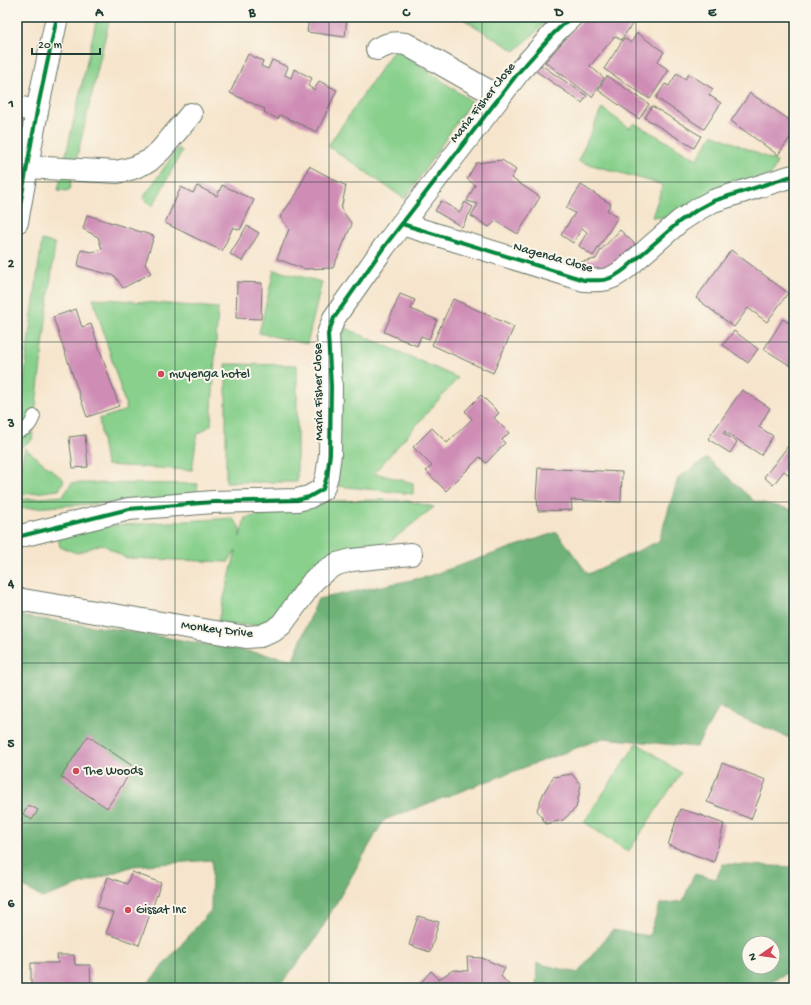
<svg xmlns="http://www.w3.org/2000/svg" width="811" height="1005" viewBox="0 0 811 1005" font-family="'Gochi Hand',sans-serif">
<rect width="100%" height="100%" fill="#fbf7ec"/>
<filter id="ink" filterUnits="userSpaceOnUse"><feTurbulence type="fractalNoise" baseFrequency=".025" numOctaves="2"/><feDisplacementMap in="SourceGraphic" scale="8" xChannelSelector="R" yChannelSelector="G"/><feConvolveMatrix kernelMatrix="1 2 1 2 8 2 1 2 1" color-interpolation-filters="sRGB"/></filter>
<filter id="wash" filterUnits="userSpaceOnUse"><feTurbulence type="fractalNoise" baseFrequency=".012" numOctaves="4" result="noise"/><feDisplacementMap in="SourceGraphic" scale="16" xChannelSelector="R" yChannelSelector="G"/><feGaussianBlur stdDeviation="0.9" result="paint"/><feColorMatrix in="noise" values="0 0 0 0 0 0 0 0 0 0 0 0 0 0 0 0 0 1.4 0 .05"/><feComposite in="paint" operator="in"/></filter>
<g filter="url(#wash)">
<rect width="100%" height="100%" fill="#f6e5cc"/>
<g fill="#88d08c" stroke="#548660">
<path d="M97 17H110L69 191 58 190Z"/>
<path d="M460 17H552L515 51Z"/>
<path d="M395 48 471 101 405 199 328 146Z"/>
<path d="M602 108 629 128 634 123 697 159 713 134 777 162 772 174 671 218 652 217 663 185 578 161Z"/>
<path d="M178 148 182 151 153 206 143 198Z"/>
<path d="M42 240 55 244 32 440 17 449 28 344Z"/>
<path d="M274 270 322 282 307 344 259 333Z"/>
<path d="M93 298 218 308 211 425 197 435 192 470 106 465 99 419 127 410Z"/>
<path d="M339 325 458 378 374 473 413 483V494L338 486Z"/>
<path d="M226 364 297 365V482H226Z"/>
<path d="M25 448 64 480 59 490 17 495V481Z"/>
<path d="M72 483 198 484 196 497 17 509V500L63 496Z"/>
<path d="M380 500 408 501 434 507 387 544 317 562 264 625H217L236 551 228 562 126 558 102 544 77 553 60 547 57 532 89 527 232 518 240 527V537L245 518 325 501Z"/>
<path d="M637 743 681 773 628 852 584 822Z"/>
</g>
<g fill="#6eb278" stroke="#467856" fill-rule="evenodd">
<path d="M707 458 754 501 794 510V739H792L719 708 696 747 603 738 384 820 315 940 278 988H144L211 910 212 860 133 866 42 898 17 883V616L122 630 293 659 318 599 426 577 557 532 588 574 659 541 678 478Z"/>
<path d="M723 864 794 867V969L764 985 767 988H536L537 963 578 973 612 930 649 936 660 904 683 901 694 874 716 879ZM749 943H773V967H749Z"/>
</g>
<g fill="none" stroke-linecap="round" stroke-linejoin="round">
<path stroke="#57a7d1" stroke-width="7" d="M17 133 18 130"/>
</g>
<g id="blocks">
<g fill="#cf8db6">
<path d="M309 17H347L345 37 307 32Z"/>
<path d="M585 17H637L621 40 615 36 590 66 604 78 592 97 545 62Z"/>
<path d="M637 33 664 52 657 62 669 70 650 99 604 69 624 38 631 43Z"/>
<path d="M248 54 263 61 261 66 268 69 272 60 288 67 285 75 291 78 294 69 312 78 308 86 314 90 319 81 337 90 317 132 280 115 278 119 264 112 265 109 230 93Z"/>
<path d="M541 65 587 96 582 103 536 71Z"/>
<path d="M677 73 685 79 689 74 713 89 709 95 721 103 704 129 656 98 665 84 669 86Z"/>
<path d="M607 76 649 104 639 119 598 90Z"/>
<path d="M750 93 794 123V132L778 155 731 121Z"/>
<path d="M652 106 701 136 694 148 645 118Z"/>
<path d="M502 160 516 170 511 178 540 197 518 234 496 221 489 227 471 216 478 204 467 201 475 185 467 179 476 163Z"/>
<path d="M309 166 346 186 341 209 352 224 333 268 305 269 277 259 289 229 280 217 297 193Z"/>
<path d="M222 185 254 200 240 230 233 227 222 251 165 223 181 187 193 193 197 186 217 196Z"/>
<path d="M581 185 611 204 607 210 618 217 593 256 579 246 587 232 582 228 573 243 561 235 575 213 566 208Z"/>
<path d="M441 201 460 212 465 202 473 207 462 227 435 211Z"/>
<path d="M87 215 154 236 145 264 151 273 123 288 115 276 78 266 81 250 92 252 102 249 98 237 83 229Z"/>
<path d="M247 226 259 233 242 261 230 254Z"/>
<path d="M620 230 635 244 605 272 585 274 581 262 596 259 601 250Z"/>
<path d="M731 250 788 293 767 322 748 308 734 327 696 298Z"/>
<path d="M237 282 262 283 261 319 236 318Z"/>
<path d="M400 294 415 300 411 309 437 320 429 339 421 336 417 346 384 332Z"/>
<path d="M453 299 514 327 493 373 432 345Z"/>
<path d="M76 309 82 327 91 324 119 406 87 417 53 317Z"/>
<path d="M783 319 794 326V362L791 366 764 349Z"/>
<path d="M734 331 758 349 748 363 723 345Z"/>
<path d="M742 390 770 408 759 427 773 436 761 455 724 431 723 433 737 442 730 453 708 439Z"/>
<path d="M481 395 499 413 494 418 509 433 502 440 505 443 486 463 480 457 446 491 426 471 432 466 413 447 432 428 447 443 472 419 465 411Z"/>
<path d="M85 435 88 467 73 468 69 437Z"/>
<path d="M789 445 793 448 794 447V479L784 471 773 485 764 477Z"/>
<path d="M538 468 622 472 621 502 571 500 572 510 538 511 537 498H536Z"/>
<path d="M88 736 134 767 107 808 61 777Z"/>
<path d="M722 763 766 780 751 819 707 802Z"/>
<path d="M572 774 581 785 576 808 563 820 546 824 537 810 543 794 553 777Z"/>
<path d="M29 805 38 810 32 820 23 814Z"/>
<path d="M680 809 700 815 724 824 714 862 668 845Z"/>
<path d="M132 872 161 883 139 945 106 933 114 913 97 907 108 877 127 884Z"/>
<path d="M418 916 439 922 430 952 409 945Z"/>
<path d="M57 955H74L75 965H90L91 987 31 988V963H58Z"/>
<path d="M467 957 482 958 505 968 501 976 512 988H416L431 971 439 979 453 970 468 971Z"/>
</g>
</g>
</g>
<g filter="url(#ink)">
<use href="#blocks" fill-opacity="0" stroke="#6a7869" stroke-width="1"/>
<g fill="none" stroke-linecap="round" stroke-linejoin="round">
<g stroke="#6a7869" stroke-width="14">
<path id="service" d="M17 432C27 430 31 425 34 416"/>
</g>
<g stroke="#6a7869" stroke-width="24">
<g id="minor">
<path d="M377 49C388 44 393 42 406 44L499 97"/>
<path d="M17 107 37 111"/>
<path d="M27 167 117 172 133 168 149 161 161 150 191 114"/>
<path d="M402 224 584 280C603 281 610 281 625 269L680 221 700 208 713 201 789 177 794 176"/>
<path d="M17 537 129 509 213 502 297 500 309 497 323 489 327 476 330 454 331 386 328 334 334 318 384 247 518 73 553 34 571 17"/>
<path d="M17 599 246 637 260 636 273 631 282 624 314 580 325 571 337 564 352 560 411 554"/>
</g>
</g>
<g stroke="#6a7869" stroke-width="24">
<path id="tertiary" d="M17 222 37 111 57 17"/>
</g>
<use href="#service" stroke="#fff" stroke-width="12"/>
<use href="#minor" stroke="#fff" stroke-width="22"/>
<use href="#tertiary" stroke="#fff" stroke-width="22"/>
<g stroke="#fbf7ec" stroke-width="6">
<g id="cycleway">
<path d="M17 222 37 111 57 17"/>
<path d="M402 224 584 280C603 281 610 281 625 269L680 221 700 208 713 201 789 177 794 176"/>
<path d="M17 537 129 509 213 502 297 500 309 497 323 489 327 476 330 454 331 386 328 334 334 318 384 247 518 73 553 34 571 17"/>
</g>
</g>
<use href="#cycleway" stroke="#00873e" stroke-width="4"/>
</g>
</g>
<path fill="none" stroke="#1f3d34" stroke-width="1" stroke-opacity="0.55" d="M175 17V988M329 17V988M482 17V988M636 17V988M17 182H794M17 342H794M17 502H794M17 663H794M17 823H794"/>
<g fill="#d1495b" stroke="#fbf7ec" stroke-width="1.5">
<circle cx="161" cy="374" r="4"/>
<circle cx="76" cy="771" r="4"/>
<circle cx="128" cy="910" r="4"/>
</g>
<g text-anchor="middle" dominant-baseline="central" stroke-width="4" stroke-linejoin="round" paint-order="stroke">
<g font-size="13" fill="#1f3d34" stroke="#fbf7ec">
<text transform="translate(483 103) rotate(-52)">Maria Fisher Close</text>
<text transform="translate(553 258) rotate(16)">Nagenda Close</text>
<text transform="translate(319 392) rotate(-91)">Maria Fisher Close</text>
<text transform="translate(217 630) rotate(7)">Monkey Drive</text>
</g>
<g font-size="13" fill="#1f3d34" stroke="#fbf7ec" text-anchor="start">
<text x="169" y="374">muyenga hotel</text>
<text x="84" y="771">The Woods</text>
<text x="136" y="910">Gissat Inc</text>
</g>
</g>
<rect width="811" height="1005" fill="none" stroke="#fbf7ec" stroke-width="44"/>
<g transform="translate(761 955) rotate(257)"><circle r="19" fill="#fbf7ec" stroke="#a3ada2"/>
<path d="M0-3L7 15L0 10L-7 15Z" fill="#d1495b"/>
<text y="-6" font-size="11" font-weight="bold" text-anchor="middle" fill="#1f3d34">N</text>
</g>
<path d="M32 48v6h68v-6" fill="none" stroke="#1f3d34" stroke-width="2"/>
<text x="38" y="48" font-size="12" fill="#1f3d34" stroke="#fbf7ec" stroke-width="3" paint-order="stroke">20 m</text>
<rect x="22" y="22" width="767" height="961" fill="none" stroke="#1f3d34" stroke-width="1.5"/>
<g font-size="13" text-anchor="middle" font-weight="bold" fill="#1f3d34">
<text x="99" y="16">A</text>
<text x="252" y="16">B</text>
<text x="406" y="16">C</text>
<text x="559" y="16">D</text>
<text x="712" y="16">E</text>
<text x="11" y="107">1</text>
<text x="11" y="267">2</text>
<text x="11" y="427">3</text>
<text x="11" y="587">4</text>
<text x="11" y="747">5</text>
<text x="11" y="907">6</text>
</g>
</svg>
